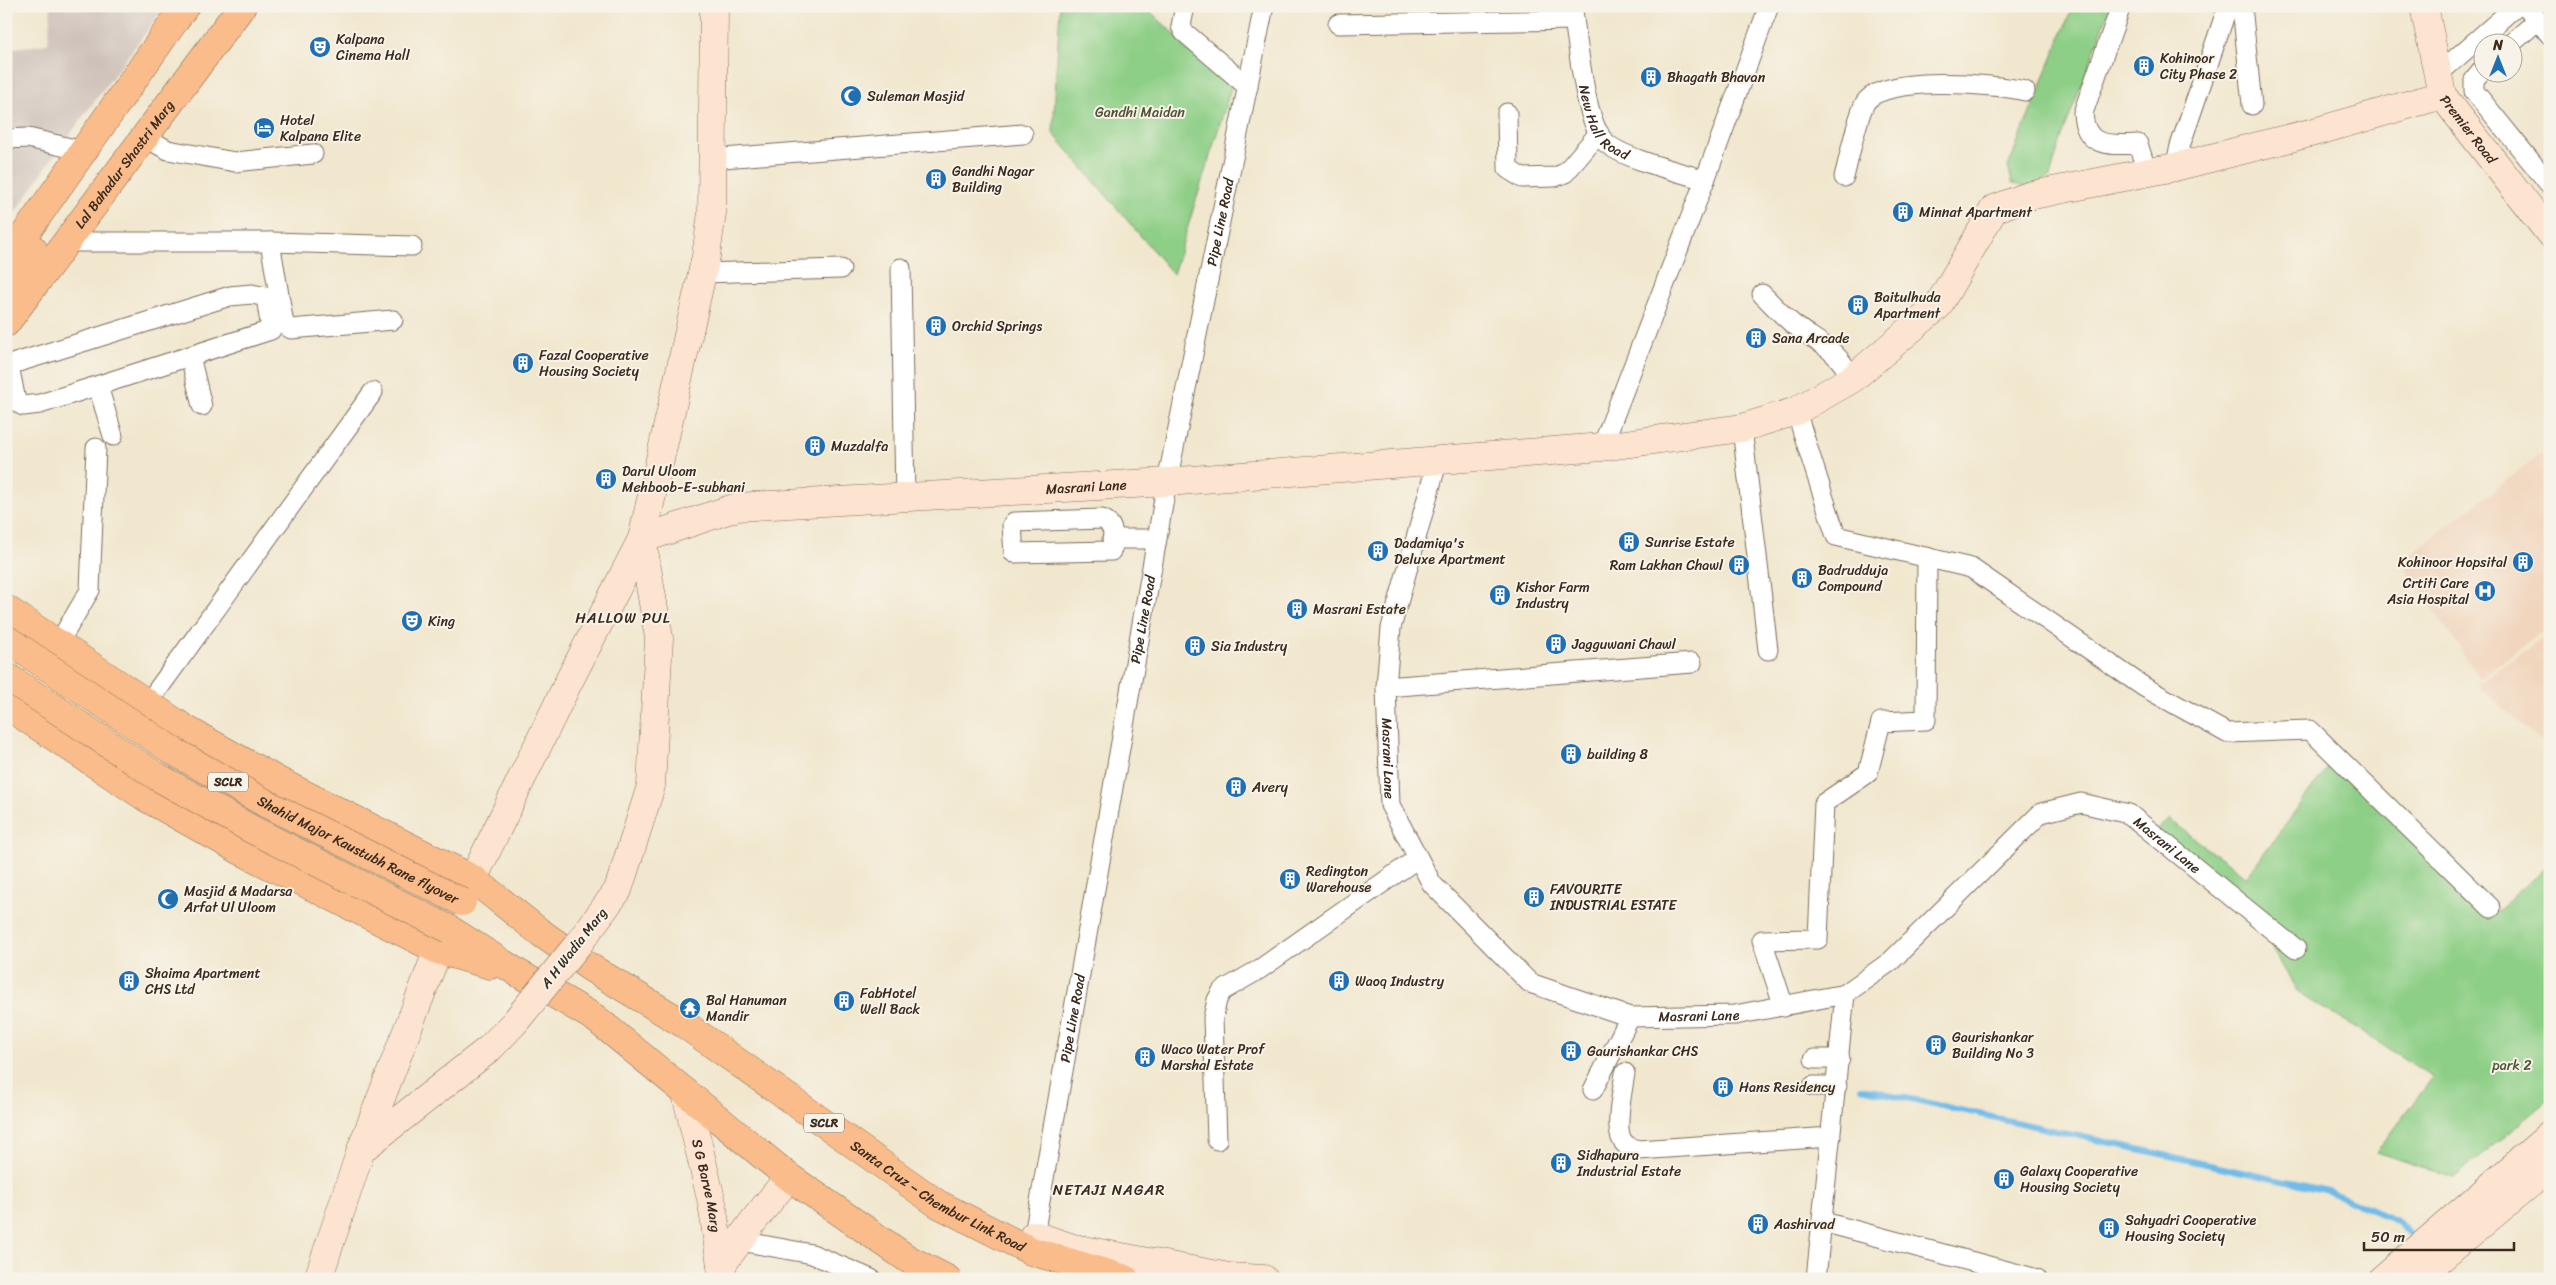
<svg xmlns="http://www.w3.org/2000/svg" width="2556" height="1285" viewBox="0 0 2556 1285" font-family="Sriracha,sans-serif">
<rect width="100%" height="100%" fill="#f7f3e8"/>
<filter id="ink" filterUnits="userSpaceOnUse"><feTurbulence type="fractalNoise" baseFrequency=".02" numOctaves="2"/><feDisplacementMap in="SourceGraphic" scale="10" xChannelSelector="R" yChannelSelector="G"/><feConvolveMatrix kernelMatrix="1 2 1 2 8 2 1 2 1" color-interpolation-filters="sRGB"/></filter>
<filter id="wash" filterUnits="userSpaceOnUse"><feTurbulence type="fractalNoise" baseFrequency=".0096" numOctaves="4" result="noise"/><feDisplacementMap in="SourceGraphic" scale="20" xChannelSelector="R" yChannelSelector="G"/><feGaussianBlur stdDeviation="1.12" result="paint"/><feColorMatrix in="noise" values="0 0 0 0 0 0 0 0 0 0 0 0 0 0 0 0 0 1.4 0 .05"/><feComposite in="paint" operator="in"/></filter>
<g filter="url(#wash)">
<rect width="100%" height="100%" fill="#f1e7ce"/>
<g fill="#f1d5bd">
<path d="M2550 447V625L2480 678 2401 562Z"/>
<path d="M2550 633V749L2477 685Z"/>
</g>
<path fill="#cec1ba" d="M51 6H165L51 160 6 226V49L48 44Z"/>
<g fill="#8ecf87" stroke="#647c52">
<path d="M1060 6H1144L1193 51 1237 69 1173 274 1053 133Z"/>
<path d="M2073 6H2111L2060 142 2050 177 2028 189 2012 182 2008 167Z"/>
<path d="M2331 763 2498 911 2550 863V1098L2454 1178 2376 1152 2433 1077 2297 991 2253 914 2155 832 2169 819 2246 877Z"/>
</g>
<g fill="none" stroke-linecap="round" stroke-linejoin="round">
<path stroke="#70bbe9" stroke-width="6" d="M1861 1088 2328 1191 2397 1221 2418 1242"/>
</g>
</g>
<g filter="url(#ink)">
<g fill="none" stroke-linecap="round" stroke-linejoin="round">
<g stroke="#7b6c5c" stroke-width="21">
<g id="street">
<path d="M1185 6 1181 26 1184 32 1248 87"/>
<path id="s1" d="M1573 6 1574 20C1579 48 1585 123 1605 142 1623 159 1680 172 1705 180"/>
<path d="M2121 6 2083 113C2085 148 2109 145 2138 144L2147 172"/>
<path d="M2242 6 2252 105"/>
<path d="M2526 6 2550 35"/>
<path d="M1338 24 1574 20"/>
<path d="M2513 42 2538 20"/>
<path d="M2484 68 2474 80V91L2550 185"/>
<path d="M2438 74 2516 6"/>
<path d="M1507 113 1508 169 1522 178 1555 177 1565 173 1599 133"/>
<path d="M144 137 168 150 235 162 313 154"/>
<path d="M6 139 28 138 83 151"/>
<path d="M712 159 1023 134"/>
<path d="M2175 167 2180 146 2228 6"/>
<path d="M1844 177C1849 159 1857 117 1865 103 1882 74 1995 84 2025 91"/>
<path d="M65 242H270L412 246"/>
<path d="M270 242 284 324 291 329 393 320"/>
<path d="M901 268 905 498"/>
<path d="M702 273 841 269"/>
<path d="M1762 294C1772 304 1782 315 1793 324 1817 343 1837 348 1852 379"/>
<path d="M190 356 202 406"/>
<path d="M6 366 9 365 230 296 252 294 266 297 271 330 40 404 23 406 16 401 9 365"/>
<path d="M98 386 113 436"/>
<path d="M1796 411 1836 536 1971 568 2144 687 2227 733 2310 730 2491 908"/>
<path d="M1742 428 1768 650"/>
<path d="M1602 447 1705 180 1769 6"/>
<path id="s2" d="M1438 459 1391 628 1386 687 1390 805 1432 884 1530 983 1630 1017 1735 1015 1845 994 1891 961 2041 813 2081 803 2129 814 2296 949"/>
<path d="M1102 519C1114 523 1116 541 1111 551L1014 553 1012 525 1014 522Z"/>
<path d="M1112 539H1156"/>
<path d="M58 644 90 590 96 448"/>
<path d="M1386 687 1692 663"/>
<path d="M148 703 373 392"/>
<path d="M1784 1007 1762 940 1818 939 1824 803 1868 773 1881 722 1926 720 1927 557"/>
<path d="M1814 1059H1840"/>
<path d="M1625 1073C1623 1089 1614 1126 1622 1140 1625 1146 1631 1148 1638 1150L1831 1137"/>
<path d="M1813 1086H1837"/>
<path d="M1593 1090 1630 1017"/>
<path d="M1217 1140 1213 1018 1217 1000 1222 991 1260 969 1418 858"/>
<path d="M1823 1222 2037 1279"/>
<path id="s3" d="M1034 1235 1167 482 1264 6"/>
<path d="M740 1241 812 1254 871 1279"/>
<path d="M1816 1279 1845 994"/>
</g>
</g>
<g stroke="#7b6c5c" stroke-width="29">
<g id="secondary">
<path id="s4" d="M2424 6 2442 95 2550 234"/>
<path id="s5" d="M642 539 737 507 1167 482 1602 447 1742 428 1796 411 1852 379 1938 306 1994 209 2028 196 2175 167 2318 131 2442 95"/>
<path d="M473 879 569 681 642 539 706 256 712 213 714 6"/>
<path d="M579 943 618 890 651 786 659 638 642 539"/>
<path id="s6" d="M686 1094 712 1203 723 1279"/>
<path d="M362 1149 489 1049"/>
<path d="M1031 1251 1034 1235 1073 1248 1229 1277 1264 1279"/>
<path d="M721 1266 755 1219 789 1177"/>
<path d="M318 1279 361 1150 438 950"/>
<path d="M2383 1279 2550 1135"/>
<path d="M2416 1279 2550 1167"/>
</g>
</g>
<g stroke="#7b6c5c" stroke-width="29">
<g id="primary">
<path d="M6 261 185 6"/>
<path d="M6 286 33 249"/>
<path id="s7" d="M6 323 242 6"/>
</g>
</g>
<g stroke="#7b6c5c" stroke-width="29">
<g id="highway">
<path id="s8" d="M6 609 187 730 280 782 473 879 541 933 591 968 684 1024 938 1204 1031 1251 1125 1279"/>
<path d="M6 705 145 797 241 851 438 950 490 965"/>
<path d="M449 929 518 973 595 1018 789 1177 908 1259 947 1279"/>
</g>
</g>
<use href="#street" stroke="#fff" stroke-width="19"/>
<use href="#secondary" stroke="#fde4d0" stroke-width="28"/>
<use href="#primary" stroke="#f9bc8a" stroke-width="28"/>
<use href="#highway" stroke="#f9bc8a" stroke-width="28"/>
<g stroke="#7b6c5c" stroke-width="29" stroke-linecap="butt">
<path id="secondary-bridge" d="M489 1049 515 1022 579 943"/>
</g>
<g stroke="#7b6c5c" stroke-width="29" stroke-linecap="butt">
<g id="highway-bridge">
<path id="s9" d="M6 639 173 751 267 804 462 902"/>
<path d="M6 676 158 777 253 830 449 929"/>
</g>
</g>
<use href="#secondary-bridge" stroke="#fde4d0" stroke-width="28"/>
<use href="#highway-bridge" stroke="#f9bc8a" stroke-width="28"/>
</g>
</g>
<defs>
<g id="theatre-disc" transform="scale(1.125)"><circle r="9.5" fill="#1f6fb2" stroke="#f7f3e8"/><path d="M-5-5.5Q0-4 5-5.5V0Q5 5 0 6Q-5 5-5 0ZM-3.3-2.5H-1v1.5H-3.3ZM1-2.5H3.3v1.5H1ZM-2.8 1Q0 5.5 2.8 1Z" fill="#fff"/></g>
<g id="building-disc" transform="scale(1.125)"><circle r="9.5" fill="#1f6fb2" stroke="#f7f3e8"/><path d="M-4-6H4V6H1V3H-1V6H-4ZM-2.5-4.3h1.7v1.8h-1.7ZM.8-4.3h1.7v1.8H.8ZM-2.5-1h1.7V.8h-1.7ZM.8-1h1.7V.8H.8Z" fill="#fff"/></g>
<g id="mosque-disc" transform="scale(1.125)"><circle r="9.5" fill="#1f6fb2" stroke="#f7f3e8"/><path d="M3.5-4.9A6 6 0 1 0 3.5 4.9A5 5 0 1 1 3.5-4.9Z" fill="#fff"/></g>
<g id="hotel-disc" transform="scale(1.125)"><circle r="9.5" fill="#1f6fb2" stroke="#f7f3e8"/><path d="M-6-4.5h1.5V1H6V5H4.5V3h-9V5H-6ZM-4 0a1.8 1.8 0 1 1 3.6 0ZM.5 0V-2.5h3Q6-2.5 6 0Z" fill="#fff"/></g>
<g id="hospital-disc" transform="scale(1.125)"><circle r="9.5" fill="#1f6fb2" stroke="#f7f3e8"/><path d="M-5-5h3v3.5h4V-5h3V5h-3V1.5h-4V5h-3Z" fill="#fff"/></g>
<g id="temple-disc" transform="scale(1.125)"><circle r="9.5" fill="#1f6fb2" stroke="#f7f3e8"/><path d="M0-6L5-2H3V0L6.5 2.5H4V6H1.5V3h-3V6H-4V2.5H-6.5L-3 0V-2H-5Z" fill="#fff"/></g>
</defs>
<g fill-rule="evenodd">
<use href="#theatre-disc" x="320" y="47"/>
<use href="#building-disc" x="2144" y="66"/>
<use href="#building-disc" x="1651" y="77"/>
<use href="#mosque-disc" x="851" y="96"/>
<use href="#hotel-disc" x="264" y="128"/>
<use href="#building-disc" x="936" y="179"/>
<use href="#building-disc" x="1903" y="212"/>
<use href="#building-disc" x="1858" y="305"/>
<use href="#building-disc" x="936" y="326"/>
<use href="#building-disc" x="1756" y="338"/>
<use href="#building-disc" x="523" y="363"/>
<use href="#building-disc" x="815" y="446"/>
<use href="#building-disc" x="606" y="479"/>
<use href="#building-disc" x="1629" y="542"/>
<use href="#building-disc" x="1378" y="551"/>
<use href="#building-disc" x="2523" y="562"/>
<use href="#building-disc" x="1739" y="565"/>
<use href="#building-disc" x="1802" y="578"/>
<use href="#hospital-disc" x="2485" y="591"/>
<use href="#building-disc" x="1500" y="595"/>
<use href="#building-disc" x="1297" y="609"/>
<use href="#theatre-disc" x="412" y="621"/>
<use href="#building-disc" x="1556" y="644"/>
<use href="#building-disc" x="1195" y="646"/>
<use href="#building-disc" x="1571" y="754"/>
<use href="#building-disc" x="1236" y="787"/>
<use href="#building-disc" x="1290" y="879"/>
<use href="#building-disc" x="1534" y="897"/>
<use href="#mosque-disc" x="168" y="899"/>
<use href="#building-disc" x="129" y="981"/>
<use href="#building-disc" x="1339" y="981"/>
<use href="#building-disc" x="844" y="1001"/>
<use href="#temple-disc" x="690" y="1008"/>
<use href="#building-disc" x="1936" y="1045"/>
<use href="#building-disc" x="1571" y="1051"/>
<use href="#building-disc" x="1145" y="1057"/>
<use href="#building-disc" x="1723" y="1087"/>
<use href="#building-disc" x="1561" y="1163"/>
<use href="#building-disc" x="2004" y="1179"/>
<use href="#building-disc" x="1758" y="1224"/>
<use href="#building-disc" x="2109" y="1228"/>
</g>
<g text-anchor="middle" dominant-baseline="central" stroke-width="4" stroke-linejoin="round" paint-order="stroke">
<g fill="#f7f3e8" stroke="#73665b" stroke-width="1">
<rect x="208" y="772.5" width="40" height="19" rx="4"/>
<rect x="804" y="1113.5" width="40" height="19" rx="4"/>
</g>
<g font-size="12" font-weight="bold" fill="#3b2a1e">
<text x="228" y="782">SCLR</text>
<text x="824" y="1123">SCLR</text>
</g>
<g font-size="14" fill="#3b2a1e" stroke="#f7f3e8" text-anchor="start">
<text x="336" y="39">Kalpana<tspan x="336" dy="16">Cinema Hall</tspan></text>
<text x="2160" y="58">Kohinoor<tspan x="2160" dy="16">City Phase 2</tspan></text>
<text x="1667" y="77">Bhagath Bhavan</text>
<text x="867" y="96">Suleman Masjid</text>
<text x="280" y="120">Hotel<tspan x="280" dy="16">Kalpana Elite</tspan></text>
<text x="952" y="171">Gandhi Nagar<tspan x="952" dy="16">Building</tspan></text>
<text x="1919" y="212">Minnat Apartment</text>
<text x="1874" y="297">Baitulhuda<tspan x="1874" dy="16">Apartment</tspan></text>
<text x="952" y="326">Orchid Springs</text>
<text x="1772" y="338">Sana Arcade</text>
<text x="539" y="355">Fazal Cooperative<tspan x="539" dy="16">Housing Society</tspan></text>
<text x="831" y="446">Muzdalfa</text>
<text x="622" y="471">Darul Uloom<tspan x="622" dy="16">Mehboob-E-subhani</tspan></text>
<text x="1645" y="542">Sunrise Estate</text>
<text x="1394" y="543">Dadamiya's<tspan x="1394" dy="16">Deluxe Apartment</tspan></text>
<text x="2507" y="562" text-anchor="end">Kohinoor Hopsital</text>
<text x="1723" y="565" text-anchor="end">Ram Lakhan Chawl</text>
<text x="1818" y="570">Badrudduja<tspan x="1818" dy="16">Compound</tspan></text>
<text x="2469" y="583" text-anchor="end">Crtiti Care<tspan x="2469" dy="16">Asia Hospital</tspan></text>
<text x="1516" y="587">Kishor Farm<tspan x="1516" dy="16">Industry</tspan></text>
<text x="1313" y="609">Masrani Estate</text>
<text x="428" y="621">King</text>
<text x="1572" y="644">Jagguwani Chawl</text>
<text x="1211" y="646">Sia Industry</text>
<text x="1587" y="754">building 8</text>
<text x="1252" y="787">Avery</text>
<text x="1306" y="871">Redington<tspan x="1306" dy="16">Warehouse</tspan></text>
<text x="1550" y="889">FAVOURITE<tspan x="1550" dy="16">INDUSTRIAL ESTATE</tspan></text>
<text x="184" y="891">Masjid &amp; Madarsa<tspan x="184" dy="16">Arfat Ul Uloom</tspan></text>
<text x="145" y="973">Shaima Apartment<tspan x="145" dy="16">CHS Ltd</tspan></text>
<text x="1355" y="981">Waoq Industry</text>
<text x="860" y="993">FabHotel<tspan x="860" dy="16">Well Back</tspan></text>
<text x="706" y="1000">Bal Hanuman<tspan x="706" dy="16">Mandir</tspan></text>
<text x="1952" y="1037">Gaurishankar<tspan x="1952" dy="16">Building No 3</tspan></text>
<text x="1161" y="1049">Waco Water Prof<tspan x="1161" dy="16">Marshal Estate</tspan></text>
<text x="1587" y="1051">Gaurishankar CHS</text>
<text x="1739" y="1087">Hans Residency</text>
<text x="1577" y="1155">Sidhapura<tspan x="1577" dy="16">Industrial Estate</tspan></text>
<text x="2020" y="1171">Galaxy Cooperative<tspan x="2020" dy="16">Housing Society</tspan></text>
<text x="2125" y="1220">Sahyadri Cooperative<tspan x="2125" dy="16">Housing Society</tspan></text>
<text x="1774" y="1224">Aashirvad</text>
</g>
<g font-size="14" fill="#505338" stroke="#f7f3e8">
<text x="1140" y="112">Gandhi Maidan</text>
<text x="2512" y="1065">park 2</text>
</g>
<g font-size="14" fill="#3b2a1e" stroke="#f7f3e8">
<text stroke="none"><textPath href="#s1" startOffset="124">New Hall Road</textPath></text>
<text stroke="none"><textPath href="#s4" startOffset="134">Premier Road</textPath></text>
<text stroke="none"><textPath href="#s7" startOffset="198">Lal Bahadur Shastri Marg</textPath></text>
<text stroke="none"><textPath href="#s3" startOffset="1030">Pipe Line Road</textPath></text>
<text stroke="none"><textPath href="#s5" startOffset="450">Masrani Lane</textPath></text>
<text stroke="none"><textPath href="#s3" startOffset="625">Pipe Line Road</textPath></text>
<text stroke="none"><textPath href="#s2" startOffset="306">Masrani Lane</textPath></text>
<text stroke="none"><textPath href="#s2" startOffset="1311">Masrani Lane</textPath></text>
<text stroke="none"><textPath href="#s9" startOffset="411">Shahid Major Kaustubh Rane flyover</textPath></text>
<text transform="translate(574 948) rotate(-52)">A H Wadia Marg</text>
<text stroke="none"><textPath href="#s2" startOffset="756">Masrani Lane</textPath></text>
<text stroke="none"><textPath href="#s3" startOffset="220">Pipe Line Road</textPath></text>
<text stroke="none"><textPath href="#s6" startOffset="94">S G Barve Marg</textPath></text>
<text stroke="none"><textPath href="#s8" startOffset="1104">Santa Cruz – Chembur Link Road</textPath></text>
</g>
<g font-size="15" letter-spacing="1" fill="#3b2a1e" stroke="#f7f3e8">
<text x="623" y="618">HALLOW PUL</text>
<text x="1109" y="1190">NETAJI NAGAR</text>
</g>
</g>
<rect width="2556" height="1285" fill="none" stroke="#f7f3e8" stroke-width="25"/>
<g transform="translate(2498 58)"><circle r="24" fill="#f7f3e8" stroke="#aca397"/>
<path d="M0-4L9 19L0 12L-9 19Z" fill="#1f6fb2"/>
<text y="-8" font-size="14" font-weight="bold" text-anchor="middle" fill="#3b2a1e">N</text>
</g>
<path d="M2364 1242v8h150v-8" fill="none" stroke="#3b2a1e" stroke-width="2.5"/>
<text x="2371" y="1242" font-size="15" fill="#3b2a1e" stroke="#f7f3e8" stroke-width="4" paint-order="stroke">50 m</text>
</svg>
